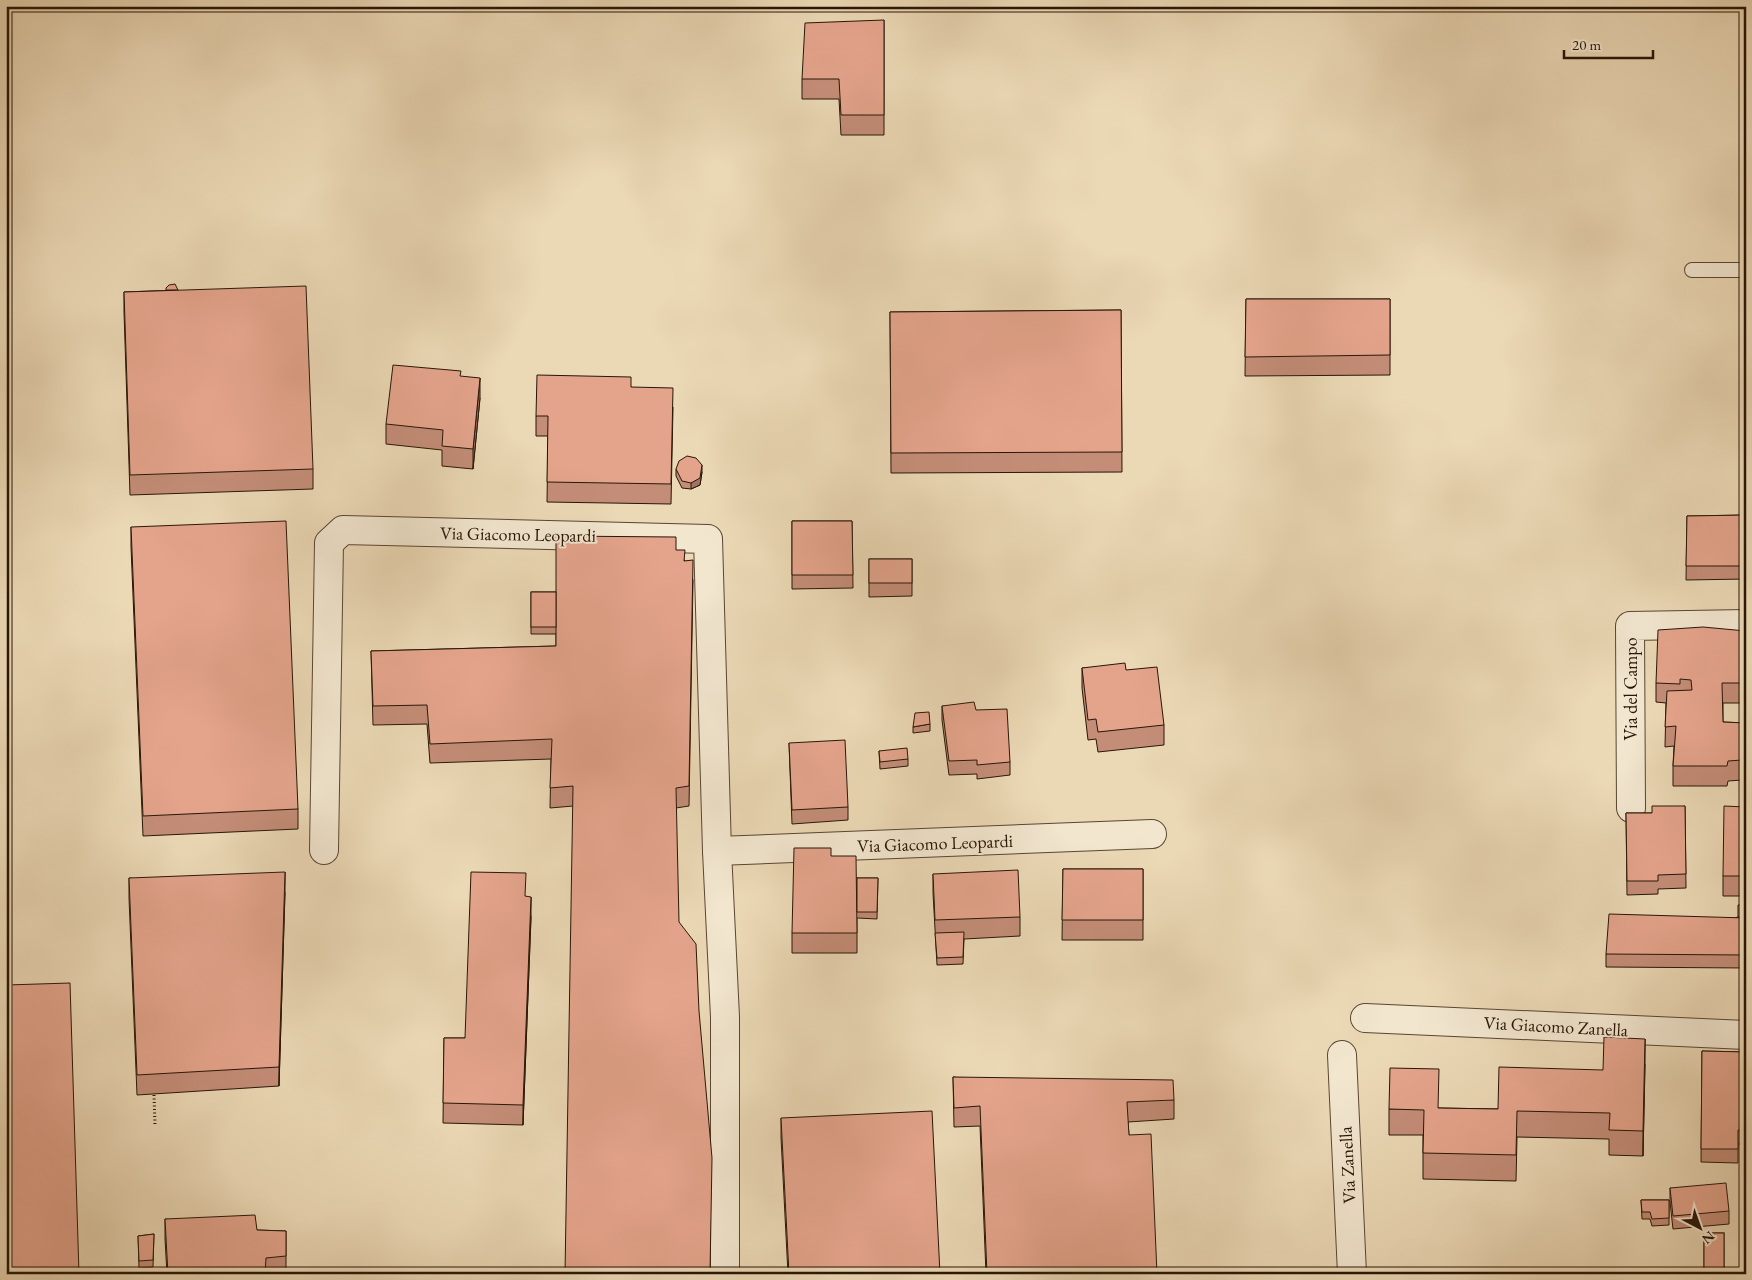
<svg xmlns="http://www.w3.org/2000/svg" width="1752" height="1280" viewBox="0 0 1752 1280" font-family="'EB Garamond',serif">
<rect width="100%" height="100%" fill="#ebd8b5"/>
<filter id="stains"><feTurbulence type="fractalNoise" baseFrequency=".004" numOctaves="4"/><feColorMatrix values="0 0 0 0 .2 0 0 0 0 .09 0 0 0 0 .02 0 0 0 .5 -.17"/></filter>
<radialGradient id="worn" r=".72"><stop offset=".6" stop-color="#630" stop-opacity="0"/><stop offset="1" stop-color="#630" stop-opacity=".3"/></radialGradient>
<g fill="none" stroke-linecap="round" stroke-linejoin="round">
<g stroke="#594632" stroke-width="16">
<path id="lane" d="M1692 270H1746"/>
</g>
<g stroke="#594632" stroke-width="30">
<g id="street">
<path d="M1631 808 1630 626 1746 624"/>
<path d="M324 850 329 543 343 530 708 539 717 851 725 1017V1274"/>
<path d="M717 851 1152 834"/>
<path d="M1365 1018 1746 1035"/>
<path d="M1342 1055 1352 1274"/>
</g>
</g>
<path stroke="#281607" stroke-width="3" stroke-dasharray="1 2.5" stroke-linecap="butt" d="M154 1095 155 1125"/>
<use href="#lane" stroke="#f2e6cf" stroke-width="14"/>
<use href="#street" stroke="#f2e6cf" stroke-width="28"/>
</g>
<g fill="#c48d78" stroke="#281607">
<path d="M884 20V135H841L839 99H802V79Z"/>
<path d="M178 290 313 469V489L130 495 124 312V292Z"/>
<path d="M1246 299H1390V375L1245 376Z"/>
<path d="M1121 310 1122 472 891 473 890 312Z"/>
<path d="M461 377 480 398 473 469 442 466V450L386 444V424Z"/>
<path d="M631 387 673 407 671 504 547 502 548 436H536V416Z"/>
<path d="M676 469 702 472 700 485 691 489 682 488 676 476Z"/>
<path d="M1746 515V579L1686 580 1687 516Z"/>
<path d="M792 521H852L853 588 792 589Z"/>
<path d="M131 527 298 809V829L143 836 131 547Z"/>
<path d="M676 550 685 561 693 580 689 806 676 808 573 806 550 808 551 759 430 763 427 724 373 725 371 651 556 646V634H531V592H556Z"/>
<path d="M869 559H912V596L869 597Z"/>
<path d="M1746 631V703H1723V722L1746 723 1742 780 1728 781 1727 786H1673V766L1674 746 1665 747 1666 703 1656 702V683Z"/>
<path d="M1082 668 1126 670 1164 725V745L1098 752 1096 739 1088 740 1082 688Z"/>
<path d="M942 706 976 710 1010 762V775L977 779V774L949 775 942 720Z"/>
<path d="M930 724V731L913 733V727Z"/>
<path d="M789 743 848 807V820L792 824Z"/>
<path d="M879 751 908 759V766L880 769Z"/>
<path d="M1685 806 1686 888 1658 889V894L1627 895 1626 813H1652Z"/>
<path d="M1746 807V896H1723V876Z"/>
<path d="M831 856 857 878H878L877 919 857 918V953H792V933Z"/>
<path d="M1063 869H1143V940H1062Z"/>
<path d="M933 874 1020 917V936L964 939 963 964 937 965 933 893Z"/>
<path d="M129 878 285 892 279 1086 137 1095 129 898Z"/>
<path d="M526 896 531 917 523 1125 443 1123 444 1038H465Z"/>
<path d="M1746 905V968L1606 967V954L1738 917Z"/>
<path d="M1702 1051 1746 1052V1144H1738V1163L1701 1162Z"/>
<path d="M1645 1064 1643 1156 1609 1155V1139L1517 1137 1516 1181 1423 1179V1135H1389V1109L1439 1108 1498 1109 1603 1070Z"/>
<path d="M953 1077 1174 1100V1119L1128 1122 1129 1135 1157 1274H986L980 1126 954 1127Z"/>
<path d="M781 1118 940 1274H788L781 1138Z"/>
<path d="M1670 1188 1729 1211V1224L1673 1229 1670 1202Z"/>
<path d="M1641 1200H1669V1225L1652 1226 1650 1219H1642Z"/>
<path d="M165 1219 257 1230 286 1231V1274H167L165 1239Z"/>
<rect x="1704" y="1233" width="20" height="41"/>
<path d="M154 1234 153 1267 139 1268 138 1236Z"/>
</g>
<g fill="#a07362" stroke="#281607">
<path d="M480 378V398L473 469V449Z"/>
<path d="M702 465V472L700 485 691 489V483Z"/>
<path d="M1746 730V750L1742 780V760Z"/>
<path d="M285 872V892L279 1086V1067Z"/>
<path d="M531 897V917L523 1125V1105Z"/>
<path d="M1645 1039V1064L1643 1156V1131Z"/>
</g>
<g fill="#e4a48c" stroke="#281607">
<path d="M884 20V115H841L839 79H802L805 23Z"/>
<path d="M175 284 178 290H166V288L169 285Z"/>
<path d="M306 286 313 469 130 475 124 292Z"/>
<path d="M1246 299H1390V355L1245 357Z"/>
<path d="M1121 310 1122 452 891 453 890 312Z"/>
<path d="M393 365 461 371 460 376 480 378 473 449 442 446 443 430 386 424Z"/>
<path d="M537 375 631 377V387L673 388 671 484 547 482 548 416H536Z"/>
<path d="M687 456 696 458 702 465 700 478 691 483 682 481 676 469 679 461Z"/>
<path d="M1746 515V566H1686L1687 516Z"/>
<path d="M286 521 298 809 143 816 131 527Z"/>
<path d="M792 521H852L853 575H792Z"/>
<path d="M556 536 676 537V550H685L684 561 693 560 689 786 676 788 679 922 696 944 699 1011 712 1158 710 1274H565L573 786 550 788 552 739 430 744 427 705 373 706 371 651 556 646Z"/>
<rect x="869" y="559" width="43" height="24"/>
<rect x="531" y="592" width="25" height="35"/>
<path d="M1703 627 1746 631V683H1722L1723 722 1746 723 1742 760 1728 761 1727 766H1673L1676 726 1665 727 1667 691 1692 690 1691 680 1680 679V684L1656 683 1658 630Z"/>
<path d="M1125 663 1126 670 1157 667 1164 725 1098 732 1096 719 1088 720 1082 668Z"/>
<path d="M974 702 976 710 1007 709 1010 762 977 765V760L949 761 942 706Z"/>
<path d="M929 712 930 724 913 727 915 713Z"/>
<path d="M845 740 848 807 792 810 789 743Z"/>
<path d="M907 748 908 759 880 762 879 751Z"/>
<path d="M1652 806H1685L1686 874 1658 875V881H1627L1626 813H1652Z"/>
<path d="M1724 806 1746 807V876H1723Z"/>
<path d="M794 848H831V856H856L857 933H792Z"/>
<path d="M1063 869H1143V920H1062Z"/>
<path d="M1018 870 1020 917 935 920 933 874Z"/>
<path d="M285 872 279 1067 137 1075 129 878Z"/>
<path d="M471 872 526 873 525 896 531 897 523 1105 443 1103 444 1038H465Z"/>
<path d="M857 878H878L877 912H857Z"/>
<path d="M1738 905H1746V918L1738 917Z"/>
<path d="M1609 914 1746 918V955L1606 954Z"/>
<path d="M964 932 963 957 937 958 935 933Z"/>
<path d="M70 983 79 1274H6V985Z"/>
<path d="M1604 1037 1645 1039 1643 1131 1609 1130 1610 1113 1517 1111 1516 1155 1423 1153 1424 1110 1389 1109 1390 1068 1439 1069 1438 1108 1498 1109 1499 1067 1603 1070Z"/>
<path d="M1702 1051 1746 1052V1131L1738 1130V1149H1701Z"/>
<path d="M953 1077 1173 1080 1174 1100 1127 1102 1129 1135 1151 1134 1157 1274H987L980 1106 954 1108Z"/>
<path d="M932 1111 940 1274H789L781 1118Z"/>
<path d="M1726 1183 1729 1211 1673 1216 1670 1188Z"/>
<path d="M1641 1200H1669V1218L1652 1219 1650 1212H1642Z"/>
<path d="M255 1215 257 1230 286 1231V1256L266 1258 265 1274H168L165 1219Z"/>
<rect x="1704" y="1233" width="20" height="38"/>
<path d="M154 1234 153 1260 139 1261 138 1236Z"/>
</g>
<g text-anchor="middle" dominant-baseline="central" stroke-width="4" stroke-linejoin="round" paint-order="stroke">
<g font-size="18" fill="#281607" stroke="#f2e6cf">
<text transform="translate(518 534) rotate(1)">Via Giacomo Leopardi</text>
<text transform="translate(1630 689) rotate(-90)">Via del Campo</text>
<text transform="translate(935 843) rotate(-2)">Via Giacomo Leopardi</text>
<text transform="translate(1556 1026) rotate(3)">Via Giacomo Zanella</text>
<text transform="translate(1347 1165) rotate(-93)">Via Zanella</text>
</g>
</g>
<rect width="1752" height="1280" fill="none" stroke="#ebd8b5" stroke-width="25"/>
<rect x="8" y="8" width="1737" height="1265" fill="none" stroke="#281607" stroke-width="2.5"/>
<rect x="12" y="12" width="1727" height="1255" fill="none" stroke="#281607"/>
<g transform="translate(1700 1228) rotate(139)" stroke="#f2e6cf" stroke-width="4" paint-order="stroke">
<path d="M0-4L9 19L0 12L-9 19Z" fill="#281607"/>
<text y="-8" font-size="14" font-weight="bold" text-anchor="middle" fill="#281607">N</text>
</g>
<path d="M1564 50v8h89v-8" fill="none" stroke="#281607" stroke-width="2.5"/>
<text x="1572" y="50" font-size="15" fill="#281607" stroke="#f2e6cf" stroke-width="4" paint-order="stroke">20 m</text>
<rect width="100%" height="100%" filter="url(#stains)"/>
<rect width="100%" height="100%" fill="url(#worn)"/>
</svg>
